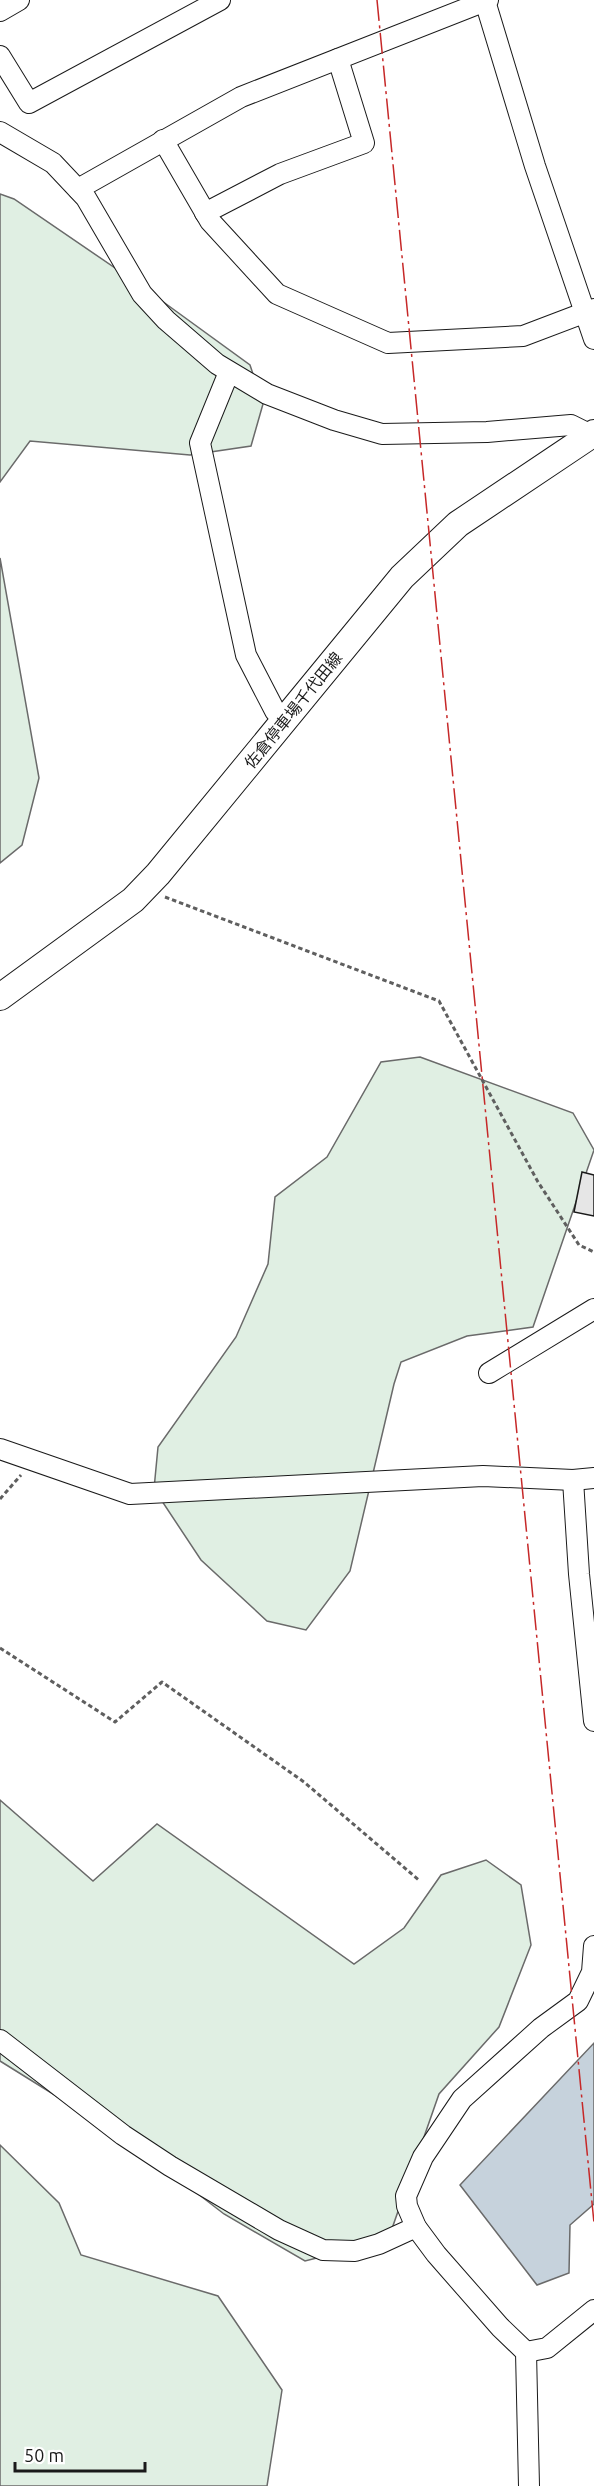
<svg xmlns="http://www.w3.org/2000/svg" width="594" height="2486" viewBox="0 0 594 2486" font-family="Ubuntu,'Noto Sans JP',sans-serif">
<rect width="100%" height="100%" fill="#fff"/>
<g fill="#e0efe3" stroke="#6a6a6a" stroke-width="1.5">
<path d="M0 194 14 199 140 285 250 365 263 404 251 446 190 455 30 441 0 482Z"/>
<path d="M0 558 39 778 22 845 0 863Z"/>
<path d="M420 1057 573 1113 594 1150 533 1327 467 1336 401 1362 394 1384 350 1571 306 1630 267 1621 201 1560 154 1489 158 1447 236 1337 268 1264 275 1197 327 1157 381 1062Z"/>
<path d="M0 1800 93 1881 157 1824 354 1964 404 1928 441 1875 486 1860 521 1885 531 1945 499 2027 439 2094 388 2240 305 2261 224 2214 132 2143 0 2061Z"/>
<path d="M0 2145 59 2203 81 2255 218 2296 282 2390 267 2486H0Z"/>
</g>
<path fill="#c6d2dc" stroke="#6a6a6a" stroke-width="1.5" d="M594 2043V2204L570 2225 569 2273 537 2285 460 2185Z"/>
<path fill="#e6e6e6" stroke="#1a1a1a" stroke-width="1.5" d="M582 1172 594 1175V1216L574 1212Z"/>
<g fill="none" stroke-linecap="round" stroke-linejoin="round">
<g stroke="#1a1a1a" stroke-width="22">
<g id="minor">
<path d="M485 1 535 166 594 339"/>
<path d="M0 11 19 0"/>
<path d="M0 56 29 103 220 0"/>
<path d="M0 132 53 163 86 198 142 294 166 320 217 364 267 394 334 420 382 434 487 432 571 425 591 435"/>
<path d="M163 140 210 221 277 294 388 343 523 336 594 309"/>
<path d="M78 189 241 97 488 0"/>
<path d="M205 213 280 174 364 143 338 59"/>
<path d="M229 372 200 443 246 655 275 711 284 722"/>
<path d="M489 1373 594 1309"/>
<path d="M0 1449 130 1494 483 1476 573 1480 594 1478"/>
<path d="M573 1480 579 1574 594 1721"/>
<path d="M0 2040 123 2135 170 2166 279 2230 323 2250 355 2251 379 2244 416 2227"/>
<path d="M526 2352 547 2348 594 2310"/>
<path d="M529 2486 526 2352 500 2327 436 2254 416 2227 407 2206 406 2196 423 2157 462 2099 541 2028 578 2001 592 1972 594 1946"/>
</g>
</g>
<g stroke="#1a1a1a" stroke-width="28">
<path id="major" d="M0 997 133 900 158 874 402 577 458 524 594 433"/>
</g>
<g stroke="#5f5f5f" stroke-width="3" stroke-dasharray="4.5 3" stroke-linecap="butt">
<path d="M165 897 439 1001 538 1182 579 1245 594 1252"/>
<path d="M0 1499 21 1475"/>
<path d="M0 1648 115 1722 162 1682 304 1782 420 1881"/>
</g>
<use href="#minor" stroke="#fff" stroke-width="20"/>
<use href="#major" stroke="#fff" stroke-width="26"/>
<path stroke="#c62828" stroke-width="1.5" stroke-dasharray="21 4.5 3 4.5" stroke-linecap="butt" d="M377 0 594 2223"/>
</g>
<g text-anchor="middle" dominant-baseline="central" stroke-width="4.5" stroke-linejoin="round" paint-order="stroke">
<g font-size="16" fill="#1a1a1a" stroke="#fff">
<text transform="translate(293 710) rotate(-51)">佐倉停車場千代田線</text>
</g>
</g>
<path d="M15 2462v9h130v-9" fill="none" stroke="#1a1a1a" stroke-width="3"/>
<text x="24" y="2462" font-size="18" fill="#1a1a1a" stroke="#ffffff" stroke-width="4.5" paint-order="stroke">50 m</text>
</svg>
